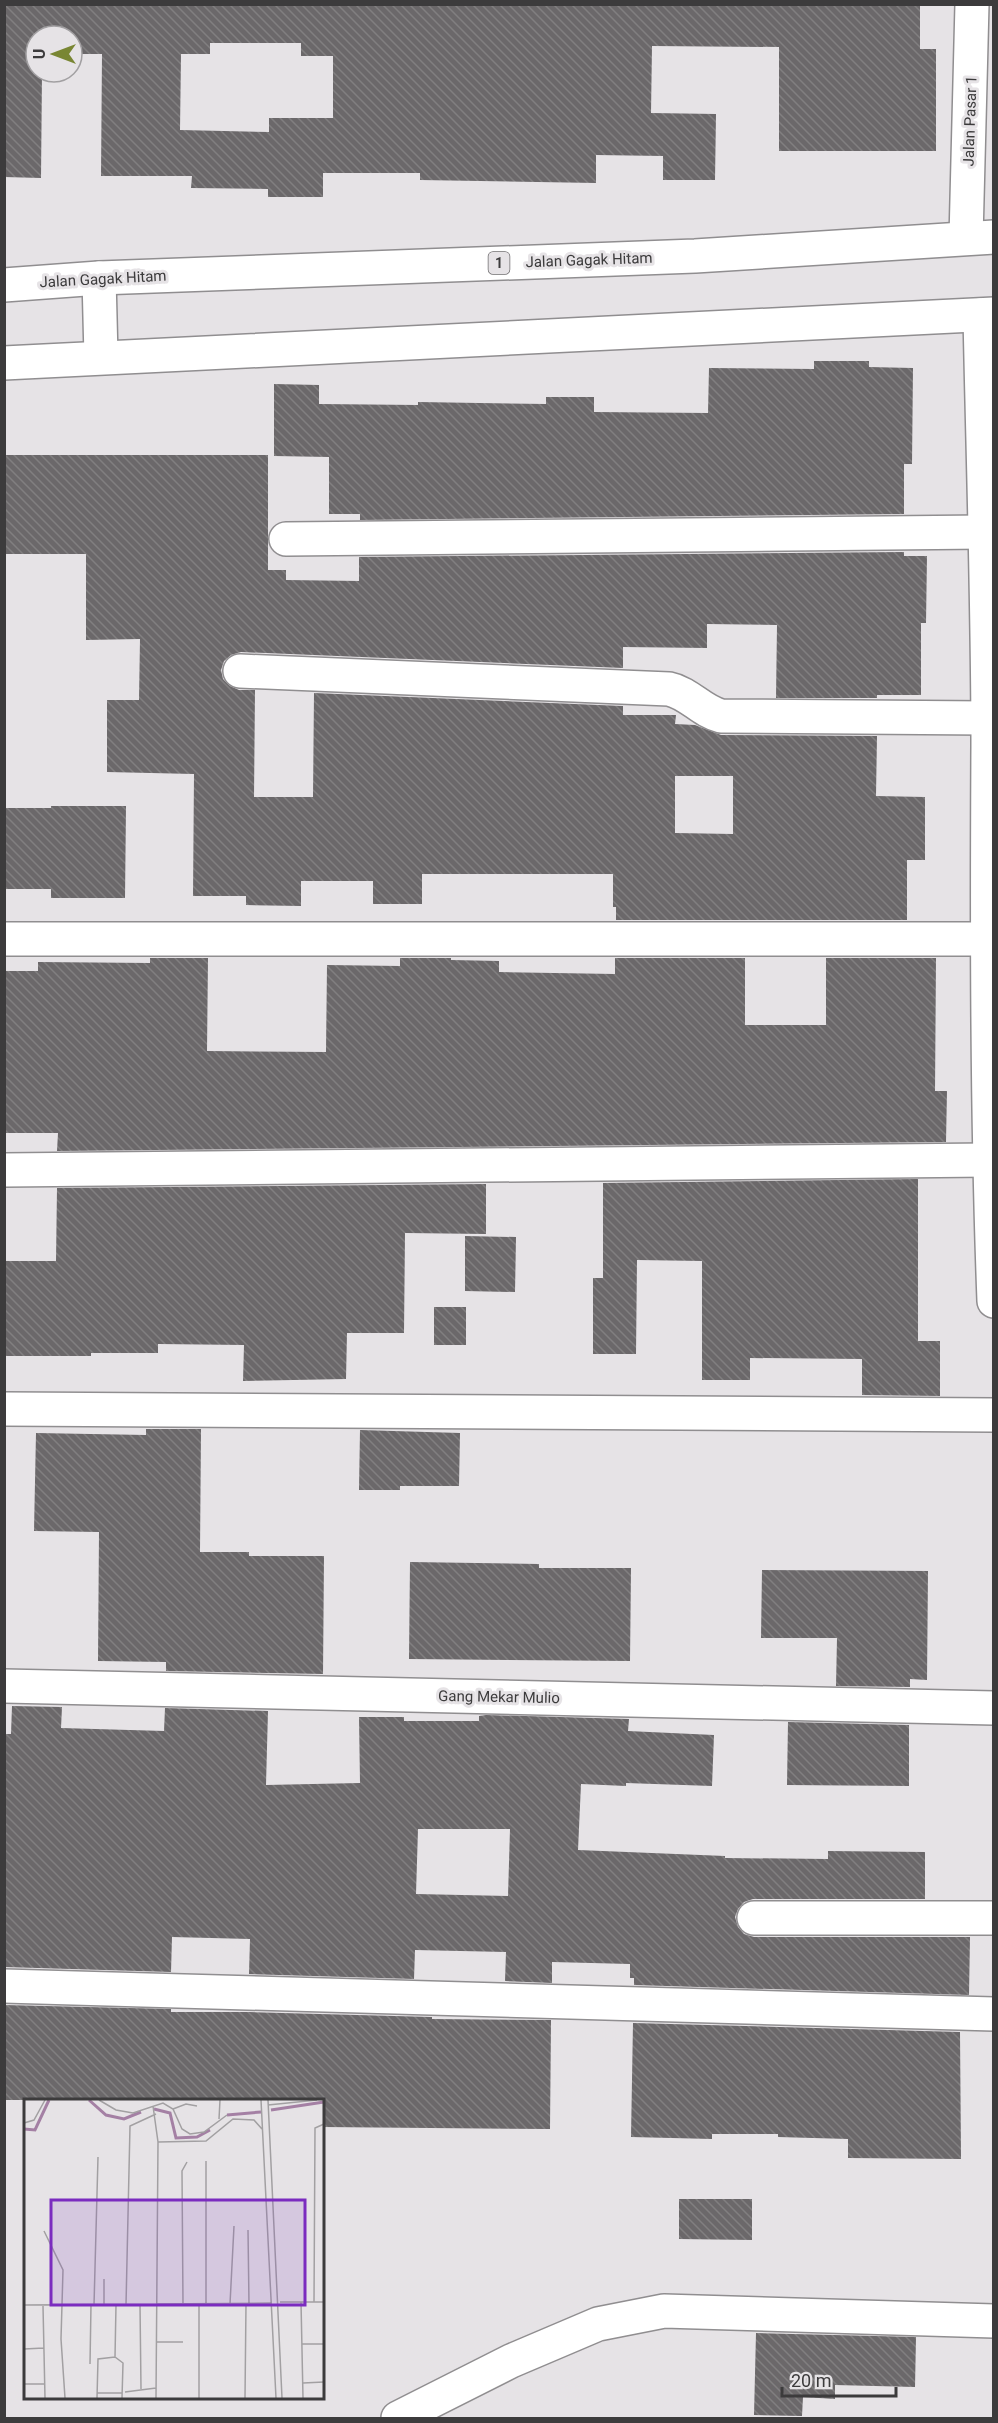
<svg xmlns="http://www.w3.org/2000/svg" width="998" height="2423" viewBox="0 0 998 2423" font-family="Roboto,sans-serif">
<defs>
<pattern id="building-back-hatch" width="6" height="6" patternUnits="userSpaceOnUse" patternTransform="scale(1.5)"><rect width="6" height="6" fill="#6b686a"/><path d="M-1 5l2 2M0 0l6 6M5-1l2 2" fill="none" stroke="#817f80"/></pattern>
</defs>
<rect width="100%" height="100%" fill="#e6e3e6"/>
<g fill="url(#building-back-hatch)" fill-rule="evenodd">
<path d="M4 4H920V49H936V151H779V47L652 46 651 113 716 114 715 180H663V156L596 155V183L420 180V173H323V197H268V189L191 188 192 176H101L102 54H72V36H36V72H42L41 178 4 177ZM210 43H301V56H333V118H269V132L180 130 181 54H210Z"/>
<path d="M814 361H869V367L913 368 912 464H904V514L360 520V514H329V457L274 456V384L319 385V404L418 405V402L546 404V397H594V412L708 413 709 368 814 369Z"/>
<path d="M4 455H268V570H286V580L359 581V557L904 552V556H927L926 623H921V695H877V698H776L777 625 707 624V648L623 647V668L241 652 231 655 224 661 221 670 223 679 230 686 239 690H255L254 797H313L314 693 623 706V715H676L675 724 695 725 721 735 877 736 876 796 925 797V860H907V920H616V907H613V874H422V904H373V881H301V906L246 905V896H193L194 774 107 772V700H139L140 639 86 640V554H4ZM675 776H733V834L675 833Z"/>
<path d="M51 806H126L125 898H51V889H4V808H51Z"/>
<path d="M150 958H208L207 1051 326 1052 327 965 400 966V958H451V960L499 961V972L615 974V958H745V1025H826V958H936L935 1091H947L946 1142 57 1151 58 1133H4V971H38V962L150 963Z"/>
<path d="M918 1179V1341H940V1396L862 1395V1359L750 1358V1380H702V1261L637 1260 636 1354H593V1278H603V1183Z"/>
<path d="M486 1184V1234L405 1233 404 1333H347L346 1379 243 1381 244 1345 158 1344V1353H91V1356H4V1261H56L57 1188Z"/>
<path d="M465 1236 516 1237 515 1292 465 1291Z"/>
<rect x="434" y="1307" width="32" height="38"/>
<path d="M146 1429H201L200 1552H249V1556H324L323 1674 166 1671V1662L98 1661 99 1532 34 1531 36 1433 146 1435Z"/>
<path d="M360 1430 460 1433 459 1486H400V1490H359Z"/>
<path d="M410 1562 539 1564V1568H631L630 1661 409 1659Z"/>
<path d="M762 1570 928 1571 927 1680 910 1679V1687L836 1686 837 1638H761Z"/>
<path d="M12 1706 62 1707 61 1728 164 1731 165 1708 268 1711 266 1785 360 1783 359 1717H404V1721H479V1716L486 1715 629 1719 628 1731 714 1735 712 1786 626 1783V1786L581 1784 578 1850 725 1856V1858L828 1859V1851L925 1852V1899H753L744 1902 738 1909 735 1917 738 1927 744 1934 754 1937H970L969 1995 634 1985V1978H630V1964L552 1962V1983L505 1981 506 1952 415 1950 414 1979 249 1974 250 1939 172 1937 171 1972 4 1967V1734H11ZM418 1829H510L508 1896 416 1894Z"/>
<path d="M788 1722 909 1725V1786L787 1785Z"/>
<path d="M4 2005 171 2009V2012H249L432 2017V2019L551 2020 550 2129 322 2127V2100H4Z"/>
<path d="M633 2023 960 2032 961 2159 848 2158V2139L778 2137V2134H712V2139L631 2137Z"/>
<path d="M679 2199H752V2240L679 2239Z"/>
<path d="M756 2333 916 2337 915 2387 835 2385V2399L803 2397 802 2416 754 2415Z"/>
</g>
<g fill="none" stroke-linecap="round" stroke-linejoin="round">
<g stroke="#908e90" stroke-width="36">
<g id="minor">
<path d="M966 238 972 4"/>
<path d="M980 315C983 458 988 602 988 746 987 931 987 1116 994 1301"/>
<path d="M286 539 985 532"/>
<path d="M240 671 669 689C689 693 701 711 721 716L987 718"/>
<path d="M4 939H987"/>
<path d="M4 1170 989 1160"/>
<path d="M4 1409 994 1415"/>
<path d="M4 1686 994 1708"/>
<path d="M754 1918H994"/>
<path d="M4 1986 994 2014"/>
<path d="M398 2418 511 2361 598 2324 664 2311 994 2321"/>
</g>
</g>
<g stroke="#908e90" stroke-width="36">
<g id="highway">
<path d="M99 278 101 357"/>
<path d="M4 285 99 278 695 256 994 237"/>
<path d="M4 363 994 314"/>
</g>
</g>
<use href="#minor" stroke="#fff" stroke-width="33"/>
<use href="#highway" stroke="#fff" stroke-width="33"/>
</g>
<g text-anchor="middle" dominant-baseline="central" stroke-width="6" stroke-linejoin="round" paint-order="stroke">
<rect fill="#e6e3e6" stroke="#6f6d6f" stroke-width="1.5" x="488.5" y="252" width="21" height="22" rx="4.5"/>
<g font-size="14" font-weight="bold" fill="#3c3b3c">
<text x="499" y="263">1</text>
</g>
<g font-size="15" fill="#3c3b3c" stroke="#e6e3e6">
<text transform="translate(970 121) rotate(-88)">Jalan Pasar 1</text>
<text transform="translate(589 260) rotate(-2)">Jalan Gagak Hitam</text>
<text transform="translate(103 279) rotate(-3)">Jalan Gagak Hitam</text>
<text transform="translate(499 1697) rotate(1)">Gang Mekar Mulio</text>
</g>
</g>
<g transform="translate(24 2099)">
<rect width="300" height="300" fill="#e6e3e6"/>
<path fill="none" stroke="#a480a4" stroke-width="3" d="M65 1 82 16 100 20 117 13M130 10 146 14 152 39 173 38 186 31M247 11 300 3M203 16 237 13M0 30 11 31 25 1"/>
<path fill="none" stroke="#a2a0a2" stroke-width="1.5" d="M75 1 92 11 109 14 139 4 149 10 158 30 166 35 180 33 203 16M237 1 252 299M244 1 258 299M244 6 293 1M129 7 134 43 132 299M149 10 162 5 173 7M195 20 196 1M0 24 10 21 21 1M134 43 182 42 209 20 230 21 238 30M182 62V205M224 131 225 205M20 132 39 171 37 240 41 299M256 203H300M277 203 279 299M290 203 291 29 300 25M159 205 158 72 163 63M206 205 210 127M0 206 248 204M70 206 74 58M80 206V180M102 206 106 27 132 15M116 206 117 290M19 207 21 299M132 243H159M278 245H300M0 250 20 249M91 258 92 206M66 265 67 206M279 284 300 283M0 285H21M101 293 132 289M73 294H98M73 299 74 260 91 258 99 264 98 299M175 299V205M221 299 222 205"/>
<path fill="#7b2cbf" fill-opacity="0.15" stroke="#7b2cbf" stroke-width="3" d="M27 101H281V206H27Z"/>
<rect width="300" height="300" fill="none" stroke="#3c3b3c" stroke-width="3"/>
</g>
<rect width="998" height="2423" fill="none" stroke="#3c3b3c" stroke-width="12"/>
<g transform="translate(54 54) rotate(270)"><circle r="28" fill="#e6e3e6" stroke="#a2a0a2" stroke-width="1.5"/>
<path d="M0-4.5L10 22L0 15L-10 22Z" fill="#798633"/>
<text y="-9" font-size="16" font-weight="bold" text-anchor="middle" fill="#3c3b3c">U</text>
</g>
<path d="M782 2387v9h114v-9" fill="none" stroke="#3c3b3c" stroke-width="3"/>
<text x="791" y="2387" font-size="18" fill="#3c3b3c" stroke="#e6e3e6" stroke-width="4.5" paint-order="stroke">20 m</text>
</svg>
